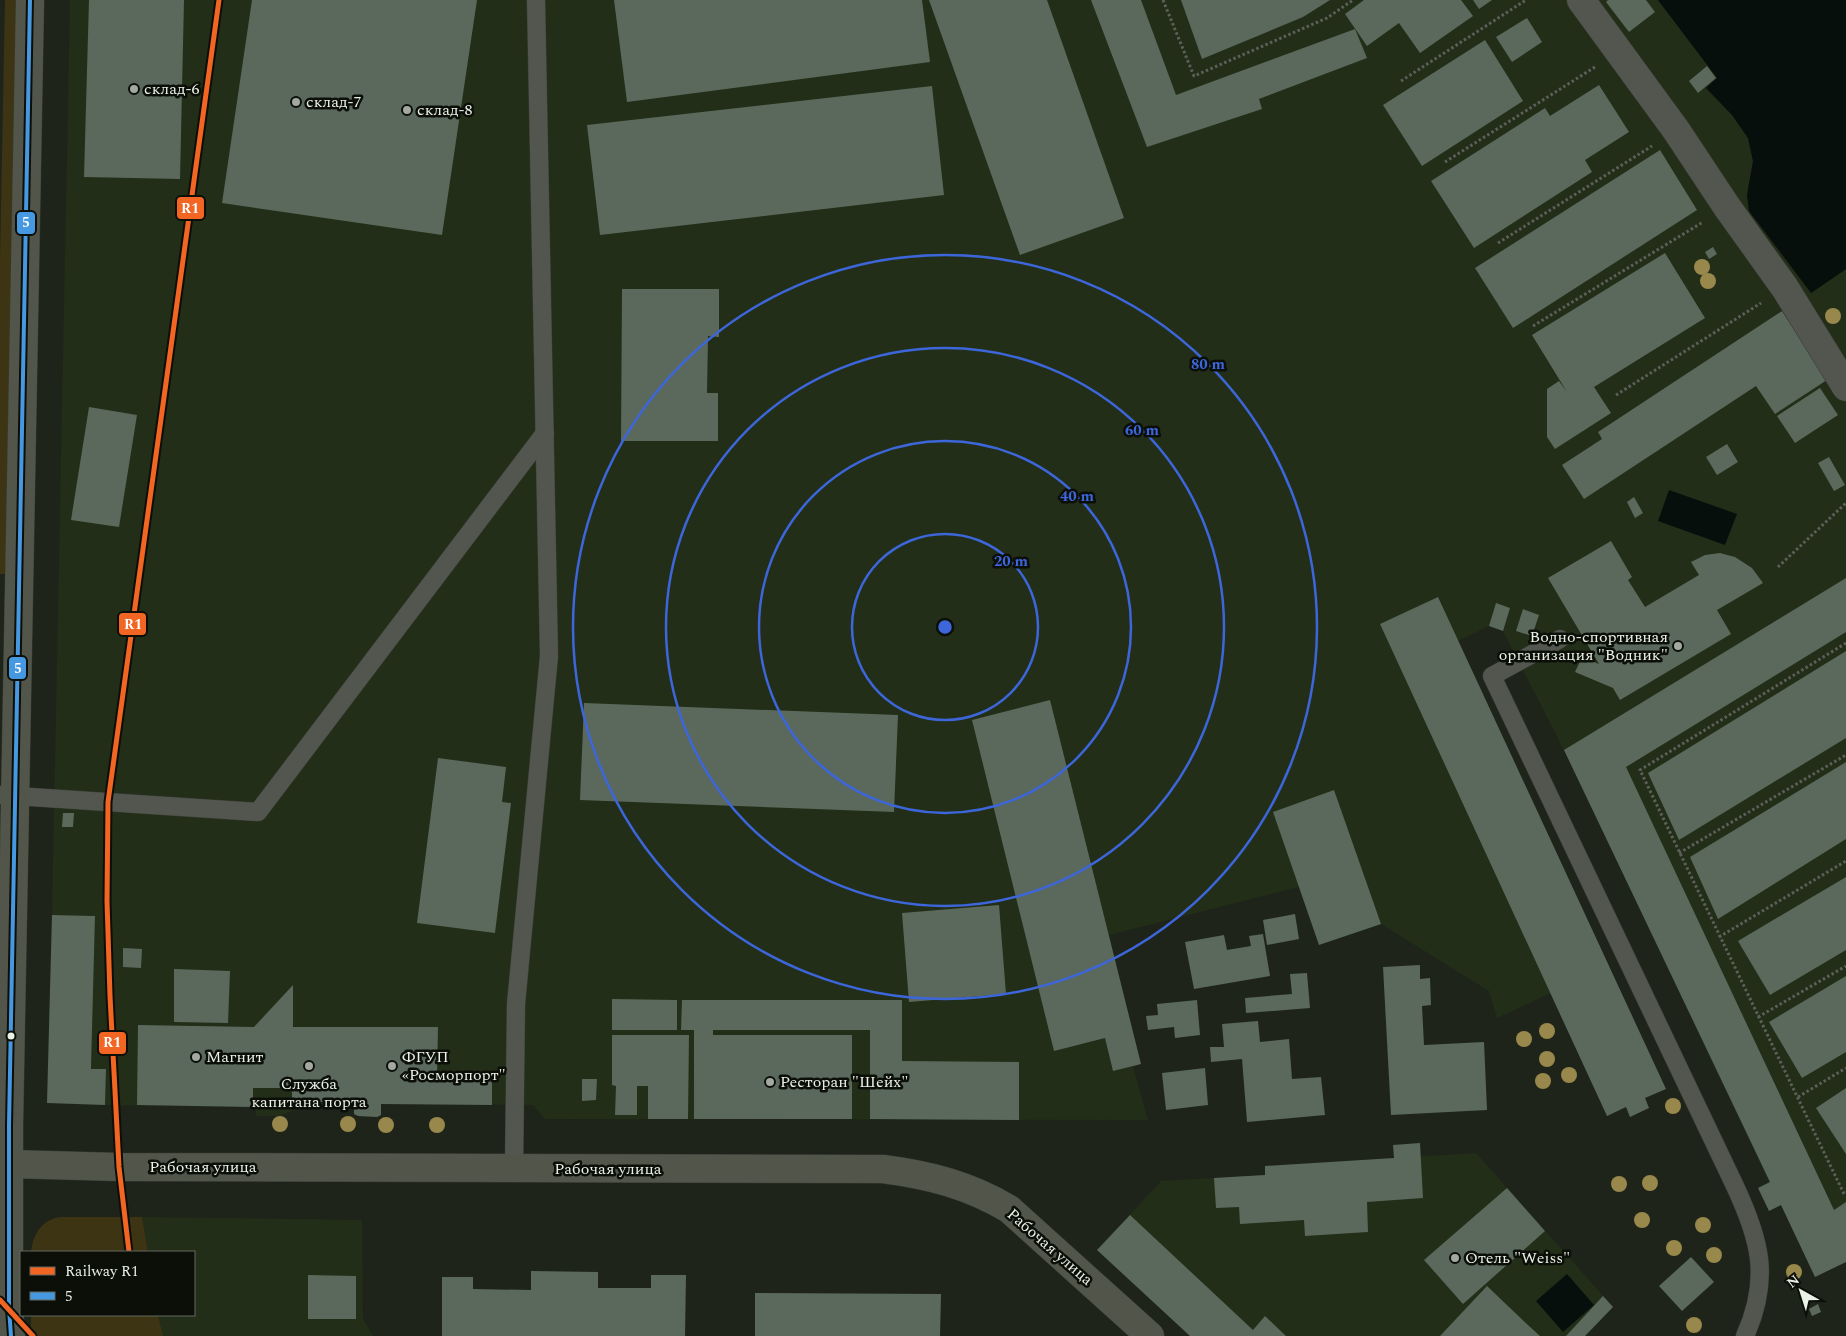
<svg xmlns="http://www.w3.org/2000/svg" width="1846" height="1336" viewBox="0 0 1846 1336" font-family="Spectral,serif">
<rect width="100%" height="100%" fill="#1f241a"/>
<g fill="#222e18">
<path d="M70 0H1658L1718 78 1706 88 1732 115 1748 138 1753 161 1747 195 1811 293 1846 269V1262L1815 1277 1781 1205 1769 1211 1758 1188 1769 1182 1564 750 1503 631 1489 626 1458 641 1609 966 1497 1018 1489 991 1381 924 1319 945 1299 887 1109 935 1141 1064 1133 1067 1148 1120 545 1119 533 1105 437 1104H381V1115L377 1117 358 1116 354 1114V1102H293L292 1111 279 1116H256V1110L253 1107 105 1105 106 1069H91L95 916 52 915Z"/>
<path d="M1476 1153 1613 1307 1585 1336H1190L1097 1250 1161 1181 1265 1175V1166Z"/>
<path d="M142 1217 362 1220 363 1319 373 1336H163L158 1315H194V1252H148Z"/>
</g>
<g fill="#3d3413">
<path d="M5 0H20L9 574H0V259Z"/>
<path d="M61 1217H142L148 1252H31C33 1234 42 1219 61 1217Z"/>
<path d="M31 1315H158L163 1336H31Z"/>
</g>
<g fill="#060f0b">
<path d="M1658 0H1846V269L1811 293 1749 211 1747 195 1753 161 1748 138 1732 115 1706 88 1717 78Z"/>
<path d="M1669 490 1737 514 1725 545 1658 521Z"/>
<path d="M1567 1274 1594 1305 1563 1332 1536 1301Z"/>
</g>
<g fill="#5a695b">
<path d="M89 0H184L180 179 84 177Z"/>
<path d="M252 0H477L442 235 222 203Z"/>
<path d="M614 0H922L930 62 627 102Z"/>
<path d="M929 0H1047L1124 218 1020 255Z"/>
<path d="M1091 0H1141L1176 95 1355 29 1367 58 1259 99 1262 109 1147 147Z"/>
<path d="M1181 0H1330L1303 17 1202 59Z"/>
<path d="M1364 0H1461L1473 16 1420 53 1399 23 1367 46 1345 14Z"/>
<path d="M1473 0H1492L1479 9Z"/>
<path d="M1608 0H1646L1655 12 1629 32 1606 2Z"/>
<path d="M1527 18 1542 42 1512 62 1496 37Z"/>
<path d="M1485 40 1523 101 1422 166 1383 105Z"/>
<path d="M1707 66 1716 78 1698 93 1689 81Z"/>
<path d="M1599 85 1629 132 1585 160 1592 172 1474 248 1431 181 1545 108 1550 116Z"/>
<path d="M932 86 944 195 600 235 587 125Z"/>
<path d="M1660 150 1697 210 1513 328 1475 268Z"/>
<path d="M1713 247 1717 254 1709 259 1705 252Z"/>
<path d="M1665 253 1705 318 1594 387 1611 413 1555 449 1547 437V389L1559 381 1567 392 1532 335Z"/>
<path d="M622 289H719V337L708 336 707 393H718V441H621Z"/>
<path d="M1782 311 1827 380 1775 414 1756 386 1584 499 1562 465 1602 439 1598 432Z"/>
<path d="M1820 388 1838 415 1795 443 1777 416Z"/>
<path d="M89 407 137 415 119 527 71 520Z"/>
<path d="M1727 444 1738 462 1717 475 1706 457Z"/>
<path d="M1829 457 1845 485 1834 491 1818 463Z"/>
<path d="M1634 497 1643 513 1635 518 1627 502Z"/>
<path d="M1611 541 1632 577 1628 580 1645 607 1699 575 1691 562 1705 555 1720 553 1735 557 1752 568 1763 583 1717 610 1731 634 1620 700 1613 688 1575 672 1582 657 1599 664 1548 578Z"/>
<path d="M1846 578V632L1626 767 1834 1210 1846 1202V1262L1815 1277 1781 1205 1769 1211 1758 1188 1770 1182 1564 750Z"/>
<path d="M1438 597 1666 1089 1645 1098 1649 1108 1630 1117 1626 1107 1607 1116 1380 624Z"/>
<path d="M1496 603 1510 608 1503 631 1489 626Z"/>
<path d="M1523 609 1539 615 1532 636 1516 631Z"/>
<path d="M1846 651V738L1679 840 1648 773Z"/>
<path d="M1050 700 1141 1064 1113 1071 1105 1038 1054 1051 972 720Z"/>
<path d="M584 703 898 715 894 812 580 800Z"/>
<path d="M438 758 506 767 502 802 511 803 495 933 417 923Z"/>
<path d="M1846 762V839L1718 919 1690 857Z"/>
<path d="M1334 790 1381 924 1319 945 1273 812Z"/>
<path d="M63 813H74L73 827H62Z"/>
<path d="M1846 877V950L1770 995 1738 941Z"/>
<path d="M999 905 1006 994 909 1002 902 913Z"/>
<path d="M1295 914 1299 939 1267 945 1263 920Z"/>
<path d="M52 915 95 916 91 1069H106L105 1105 47 1103Z"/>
<path d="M1263 934 1270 976 1194 989 1185 942 1224 935 1227 950 1251 946 1249 936Z"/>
<path d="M123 948 142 949 141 968 123 967Z"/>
<path d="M1420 965V979L1430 978 1431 1005 1422 1006 1424 1045 1484 1042 1487 1110 1391 1115 1383 967Z"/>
<path d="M174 969 230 971 228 1023 174 1022Z"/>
<path d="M1307 973 1310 1008 1246 1013 1245 998 1292 994 1290 974Z"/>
<path d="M1846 976V1052L1802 1078 1769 1022Z"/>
<path d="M293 985V1027H438L437 1078H492V1105L381 1104V1115L377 1117 358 1116 354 1114V1102H292V1088H253V1107L137 1105 138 1025 254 1027Z"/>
<path d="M612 999 677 1000V1030H612Z"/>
<path d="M682 1000H902V1061L1019 1062V1120L870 1119V1030H713V1035H852V1119H694V1030H681Z"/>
<path d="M1197 1000 1200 1035 1175 1038 1174 1027 1148 1030 1146 1016 1158 1015 1157 1004Z"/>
<path d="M1258 1021 1260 1042 1289 1039 1292 1079 1321 1077 1325 1115 1247 1122 1242 1059 1211 1062 1210 1047H1224L1222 1024Z"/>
<path d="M612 1035H689L688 1119H648V1086H637V1115H615L616 1086 612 1085Z"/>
<path d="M1205 1068 1208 1105 1166 1110 1162 1073Z"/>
<path d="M582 1079H597L596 1100 582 1101Z"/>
<path d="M1846 1088V1154L1816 1108Z"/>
<path d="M1420 1143 1423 1198 1367 1202 1368 1232 1305 1236 1304 1220 1240 1224 1239 1207 1216 1208 1214 1178 1265 1175V1166L1394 1158 1393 1145Z"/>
<path d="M1507 1188 1545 1231 1463 1304 1424 1260Z"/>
<path d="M1130 1215 1253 1330 1265 1316 1286 1336H1190L1097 1250Z"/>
<path d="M1691 1257 1714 1282 1682 1311 1659 1286Z"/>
<path d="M531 1271 598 1272V1288H651V1275H686L685 1336H442V1277H473V1289L531 1290Z"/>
<path d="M308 1275 356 1276V1319H308Z"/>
<path d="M1487 1286 1529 1326 1540 1336H1440Z"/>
<path d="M755 1293 941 1294 940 1336H755Z"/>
<path d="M1603 1296 1613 1307 1585 1336H1566Z"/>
<path d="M1818 1304 1821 1312 1812 1316 1809 1309Z"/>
</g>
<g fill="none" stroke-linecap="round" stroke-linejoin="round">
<g stroke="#3a3e36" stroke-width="19">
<g id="lane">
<path d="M1560 639 1492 676 1734 1184C1760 1239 1771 1278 1745 1336"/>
<path d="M0 795 258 812 545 433"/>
<path d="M514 1168 516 1004 549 656 536 0"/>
</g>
</g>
<g stroke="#3a3e36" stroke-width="29">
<path id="street" d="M1581 0 1676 130 1727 207 1785 288 1846 387"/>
</g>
<g stroke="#3a3e36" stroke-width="29">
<g id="secondary">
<path d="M9 1164 119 1167 883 1169C929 1175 969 1185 1009 1209L1150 1336"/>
<path d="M11 1336 9 1308V1126L30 0"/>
</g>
</g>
<g stroke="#5d605a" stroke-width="3" stroke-dasharray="2.5 2.5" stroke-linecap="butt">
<path d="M1163 0 1194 76 1327 18 1353 0"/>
<path d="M1401 81 1526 0"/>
<path d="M1445 162 1595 67"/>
<path d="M1498 243 1652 146"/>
<path d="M1533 326 1703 222"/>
<path d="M1616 395 1761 303"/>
<path d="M1778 567 1846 503"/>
<path d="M1846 643 1640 770 1844 1194 1846 1192"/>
<path d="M1679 853 1846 755"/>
<path d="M1719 937 1846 861"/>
<path d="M1758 1017 1846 966"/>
<path d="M1798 1097 1846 1068"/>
</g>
<use href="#lane" stroke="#52564e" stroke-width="18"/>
<use href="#street" stroke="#52564e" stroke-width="28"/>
<use href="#secondary" stroke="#51554a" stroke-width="28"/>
<g stroke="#0b0f08" stroke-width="8">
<path id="bus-1" d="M11 1336 9 1308V1126L30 0"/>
</g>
<use href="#bus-1" stroke="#4699e1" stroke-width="4"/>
<g stroke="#0b0f08" stroke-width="9">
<g id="rail-1">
<path d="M129 1252 119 1167 110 996 107 901 108 802 219 0"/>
<path d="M0 1300 33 1336"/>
</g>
</g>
<use href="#rail-1" stroke="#f26522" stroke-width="5"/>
</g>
<g fill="#99884b">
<circle cx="1702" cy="267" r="8"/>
<circle cx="1708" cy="281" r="8"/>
<circle cx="1833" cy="316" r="8"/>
<circle cx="1547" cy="1031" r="8"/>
<circle cx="1524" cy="1039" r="8"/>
<circle cx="1547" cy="1059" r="8"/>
<circle cx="1569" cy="1075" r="8"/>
<circle cx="1543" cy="1081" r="8"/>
<circle cx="1673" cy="1106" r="8"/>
<circle cx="280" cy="1124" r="8"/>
<circle cx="348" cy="1124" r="8"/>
<circle cx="386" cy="1125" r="8"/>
<circle cx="437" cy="1125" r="8"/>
<circle cx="1650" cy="1183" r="8"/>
<circle cx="1619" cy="1184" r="8"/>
<circle cx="1642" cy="1220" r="8"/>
<circle cx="1703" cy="1225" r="8"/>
<circle cx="1674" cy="1248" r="8"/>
<circle cx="1714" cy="1255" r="8"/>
<circle cx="1794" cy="1272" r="8"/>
<circle cx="1694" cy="1325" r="8"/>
</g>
<g fill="none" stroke="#3c66da" stroke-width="2.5">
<circle cx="945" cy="627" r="93"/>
<circle cx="945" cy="627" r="186"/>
<circle cx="945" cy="627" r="279"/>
<circle cx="945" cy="627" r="372"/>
</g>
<g fill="#a3a99e" stroke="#0b0f08" stroke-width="2">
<circle cx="134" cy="89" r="5"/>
<circle cx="296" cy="102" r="5"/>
<circle cx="407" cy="110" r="5"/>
<circle cx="1678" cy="646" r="5"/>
<circle cx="196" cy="1057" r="5"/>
<circle cx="309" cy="1066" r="5"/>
<circle cx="392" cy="1066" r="5"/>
<circle cx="770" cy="1082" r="5"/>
<circle cx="1455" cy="1258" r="5"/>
</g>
<circle fill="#eaf1e5" stroke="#0b0f08" stroke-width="2" cx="11" cy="1036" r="4.5"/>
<g text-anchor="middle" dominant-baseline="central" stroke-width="5" stroke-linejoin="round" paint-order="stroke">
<g font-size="16" fill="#eaf1e5" stroke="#0b0f08" text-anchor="start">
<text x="144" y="89">склад-6</text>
<text x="306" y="102">склад-7</text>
<text x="417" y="110">склад-8</text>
<text x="1668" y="637" text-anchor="end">Водно-спортивная<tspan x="1668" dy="18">организация "Водник"</tspan></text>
<text x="206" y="1057">Магнит</text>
<text x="402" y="1057">ФГУП<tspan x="402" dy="18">«Росморпорт"</tspan></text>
<text x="780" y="1082">Ресторан "Шейх"</text>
<text x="309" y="1084" text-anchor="middle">Служба<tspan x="309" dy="18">капитана порта</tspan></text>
<text x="1465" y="1258">Отель "Weiss"</text>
</g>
<g font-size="16" fill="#eaf1e5" stroke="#0b0f08">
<text x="203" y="1167">Рабочая улица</text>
<text x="608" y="1169">Рабочая улица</text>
<text transform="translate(1050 1247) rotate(41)">Рабочая улица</text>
</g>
</g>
<circle cx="945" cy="627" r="8" fill="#3c66da" stroke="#0b0f08" stroke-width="2.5"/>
<g font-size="15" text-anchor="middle" font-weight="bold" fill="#3c66da" stroke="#0b0f08" stroke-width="5" stroke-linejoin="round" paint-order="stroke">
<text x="1208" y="369">80 m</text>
<text x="1142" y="435">60 m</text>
<text x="1077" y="501">40 m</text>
<text x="1011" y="566">20 m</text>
</g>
<g stroke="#0b0f08" stroke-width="2">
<rect x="176" y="196" width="29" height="24" rx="5" fill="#f26522"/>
<rect x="16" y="211" width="20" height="24" rx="5" fill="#4699e1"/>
<rect x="118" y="612" width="29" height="24" rx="5" fill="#f26522"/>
<rect x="8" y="656" width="19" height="24" rx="5" fill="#4699e1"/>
<rect x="98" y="1031" width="29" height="24" rx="5" fill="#f26522"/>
</g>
<g font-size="14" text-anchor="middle" font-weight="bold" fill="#fff">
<text x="190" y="213">R1</text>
<text x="26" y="227">5</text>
<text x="133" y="629">R1</text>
<text x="18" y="673">5</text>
<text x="112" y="1047">R1</text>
</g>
<rect x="20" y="1251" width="175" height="65" fill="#0b0f08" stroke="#646960"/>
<rect x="30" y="1267" width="25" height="8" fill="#f26522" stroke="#646960"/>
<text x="65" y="1276" font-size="15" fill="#eaf1e5">Railway R1</text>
<rect x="30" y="1292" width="25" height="8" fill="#4699e1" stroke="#646960"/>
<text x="65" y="1301" font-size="15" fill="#eaf1e5">5</text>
<g transform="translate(1801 1291) rotate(321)" stroke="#0b0f08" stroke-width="4" paint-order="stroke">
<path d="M0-4L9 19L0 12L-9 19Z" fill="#eaf1e5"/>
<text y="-8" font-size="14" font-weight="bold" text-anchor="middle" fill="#eaf1e5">N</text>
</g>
</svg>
